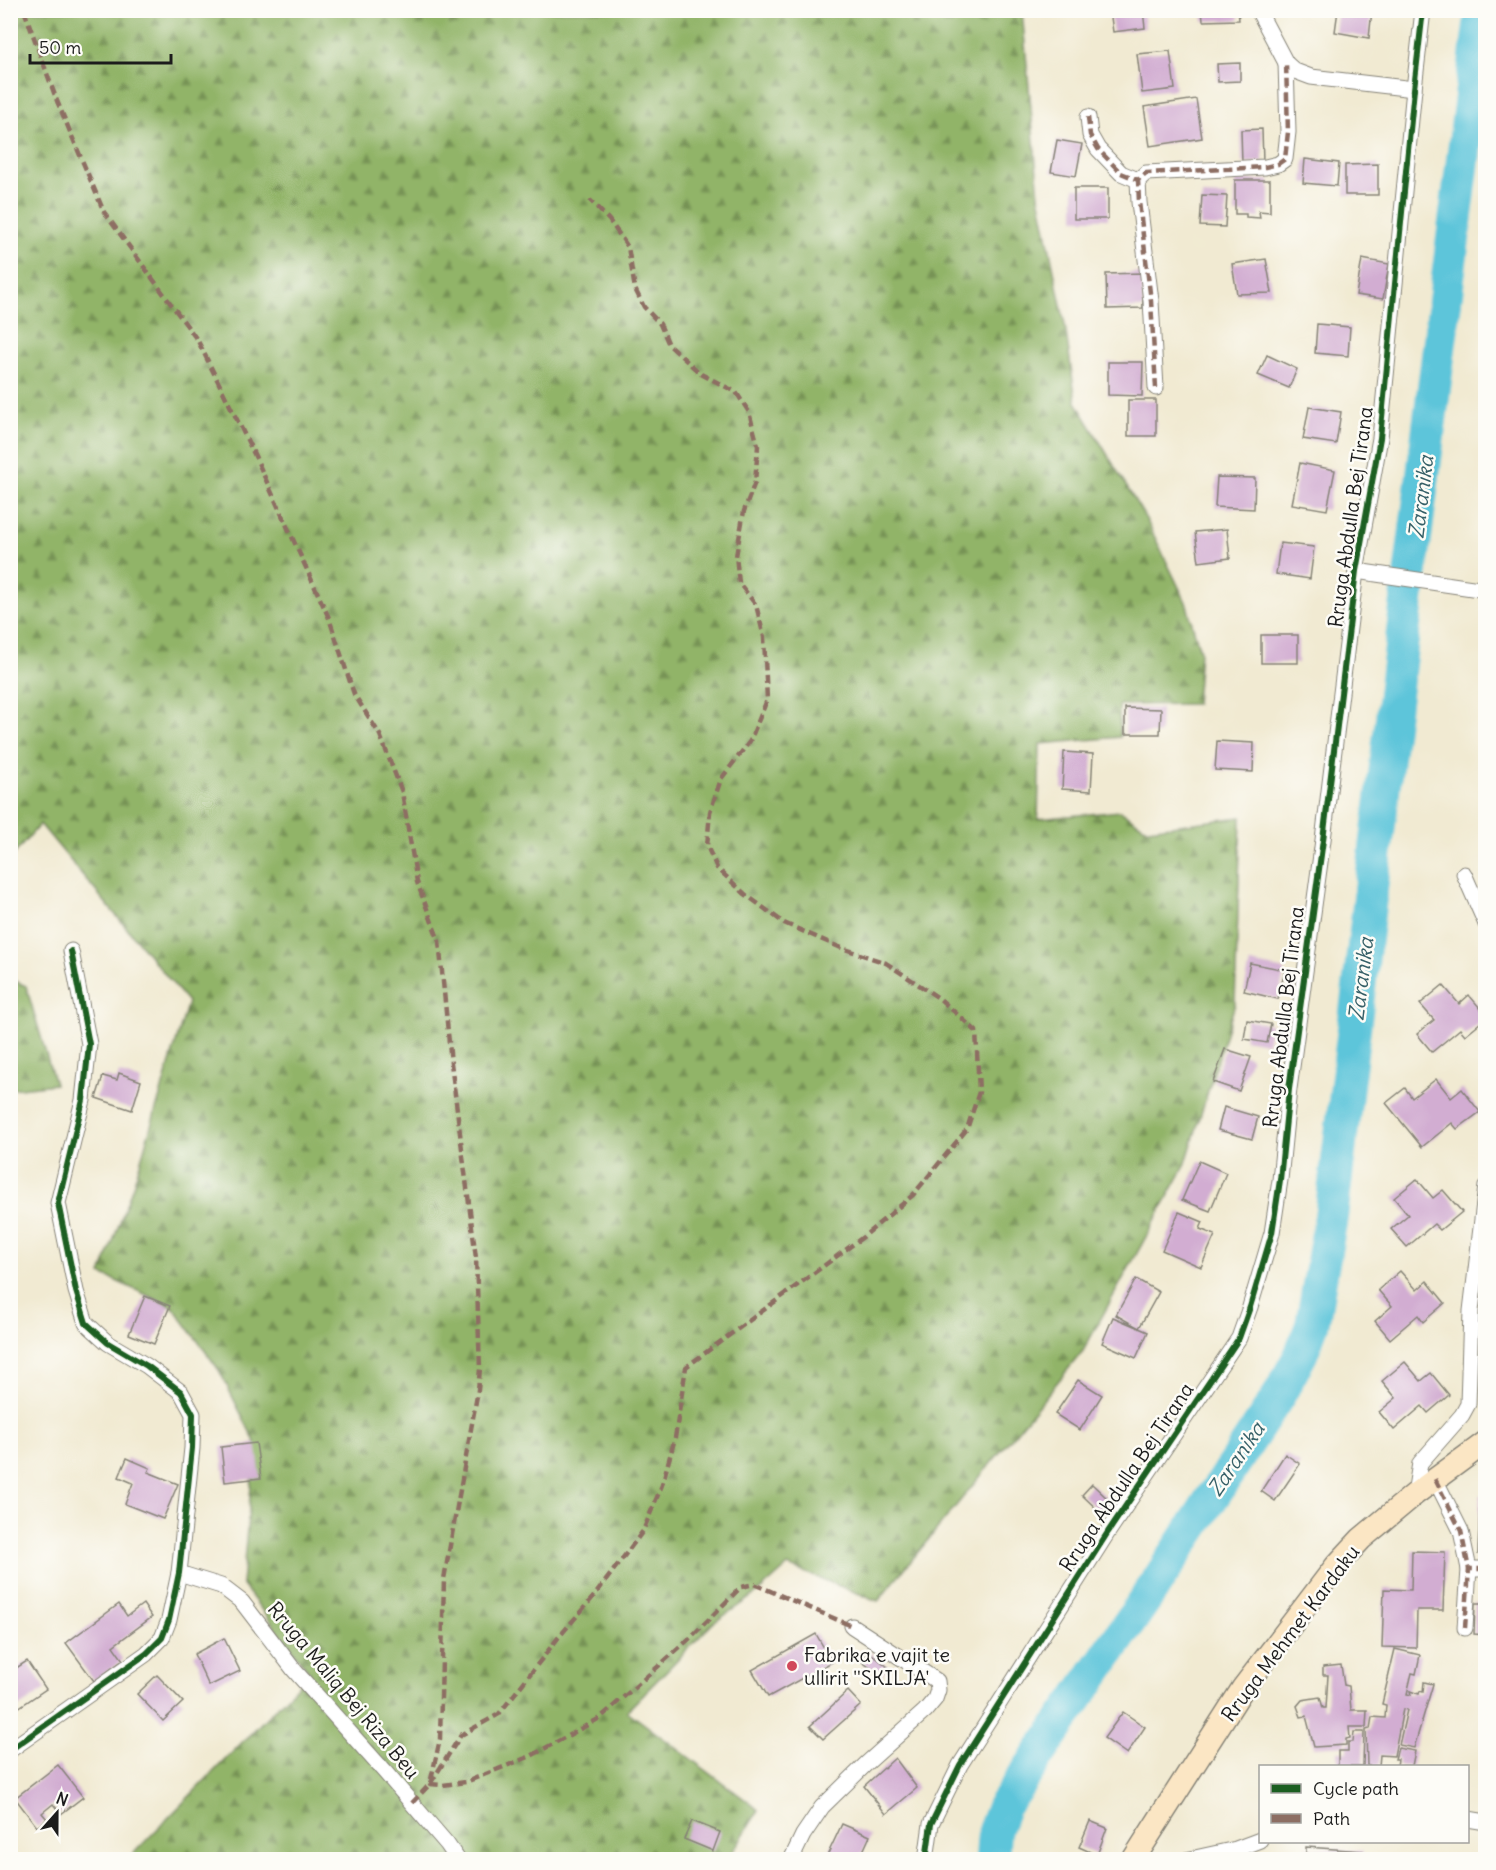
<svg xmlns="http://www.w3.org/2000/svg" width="1496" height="1870" viewBox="0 0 1496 1870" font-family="Delius,sans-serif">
<defs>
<pattern id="forest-firs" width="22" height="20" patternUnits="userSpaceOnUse" patternTransform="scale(1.5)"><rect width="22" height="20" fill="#91b468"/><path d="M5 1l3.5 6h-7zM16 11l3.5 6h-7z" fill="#769255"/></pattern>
</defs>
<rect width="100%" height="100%" fill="#fdfcf7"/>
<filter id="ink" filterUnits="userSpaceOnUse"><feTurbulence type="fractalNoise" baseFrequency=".0167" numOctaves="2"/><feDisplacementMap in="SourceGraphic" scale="12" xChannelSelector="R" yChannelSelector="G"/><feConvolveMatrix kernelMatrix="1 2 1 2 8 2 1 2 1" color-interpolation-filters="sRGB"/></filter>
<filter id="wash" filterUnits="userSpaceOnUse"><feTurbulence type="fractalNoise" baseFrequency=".008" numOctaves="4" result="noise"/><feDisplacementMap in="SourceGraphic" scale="24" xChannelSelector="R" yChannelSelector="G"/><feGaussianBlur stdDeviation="1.35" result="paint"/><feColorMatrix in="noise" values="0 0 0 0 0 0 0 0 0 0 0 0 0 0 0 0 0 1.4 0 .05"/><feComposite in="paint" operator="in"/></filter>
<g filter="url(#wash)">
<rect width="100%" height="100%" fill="#f1ead2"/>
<g fill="url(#forest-firs)" stroke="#566842" stroke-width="1.5">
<path d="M11 11H1022L1039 196 1065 325 1076 402 1146 519 1186 602 1200 651 1196 704 1119 705 1120 737 1040 744 1038 819 1120 811 1148 829 1241 817 1235 1004 1185 1166 1083 1351 878 1601 788 1566 760 1591 712 1624 627 1711 759 1810 728 1859H128L310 1673 242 1584 255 1442 219 1370 173 1307 101 1274 134 1183 188 1002 40 824 11 858Z"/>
<path d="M11 979 26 986 55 1084 11 1089Z"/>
</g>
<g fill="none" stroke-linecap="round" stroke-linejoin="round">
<path stroke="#5dc5da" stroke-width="34" d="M992 1860 994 1831 1003 1807 1149 1594 1279 1395 1301 1354 1312 1325 1331 1217 1388 750 1482 10"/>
</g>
<g id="blocks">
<g fill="#d2add2">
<path d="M1110 10H1143L1145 28 1113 32Z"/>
<path d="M1202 10H1238L1239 20 1203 21Z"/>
<path d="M1338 10H1372L1369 38 1335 32Z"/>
<path d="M1170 51 1175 89 1142 93 1137 54Z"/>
<path d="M1240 63V81L1218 82 1217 64Z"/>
<path d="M1196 99 1202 138 1150 146 1144 107Z"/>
<path d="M1262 129 1263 162 1242 163 1241 130Z"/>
<path d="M1057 140 1082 144 1076 176 1051 172Z"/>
<path d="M1305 159 1339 163 1337 186 1303 183Z"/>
<path d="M1378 164V195H1345V165Z"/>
<path d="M1235 180H1270V212L1259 211 1260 218 1246 217V214H1235Z"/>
<rect x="1074" y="188" width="34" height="31"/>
<path d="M1202 195 1227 196 1225 227 1200 226Z"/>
<path d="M1266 259 1272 293 1237 294 1232 264Z"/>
<path d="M1362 259 1389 264 1383 299 1356 295Z"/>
<path d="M1142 273 1143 308 1107 309 1106 274Z"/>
<path d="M1317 324 1350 327 1348 356 1315 353Z"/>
<path d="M1267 355 1297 369 1289 388 1258 375Z"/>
<path d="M1108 362H1143L1142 396 1108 395Z"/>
<rect x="1128" y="400" width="28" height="36"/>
<path d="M1309 407 1341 412 1336 444 1303 439Z"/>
<path d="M1300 463 1335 470 1327 510 1292 504Z"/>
<path d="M1217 477 1255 478 1254 509 1215 507Z"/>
<path d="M1227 529 1230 558 1199 562 1195 532Z"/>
<path d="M1280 543 1314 547 1310 579 1276 574Z"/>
<rect x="1261" y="635" width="37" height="28"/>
<path d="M1125 708 1161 709 1160 734H1125Z"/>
<path d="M1217 741 1254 743 1253 772 1215 770Z"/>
<path d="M1064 752 1093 754 1091 791 1062 789Z"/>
<path d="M1250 963 1285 970 1278 999 1244 991Z"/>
<path d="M1443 985 1459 1004 1469 995 1486 1015V1018L1465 1035 1460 1029 1432 1052 1417 1034 1434 1020 1420 1004Z"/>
<path d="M1247 1020 1271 1024 1267 1043 1244 1039Z"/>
<path d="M1225 1049 1251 1057 1239 1091 1213 1082Z"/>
<path d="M119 1073 141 1081 132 1110 96 1098 103 1076 117 1080Z"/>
<path d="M1436 1079 1451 1098 1462 1089 1480 1112 1457 1129 1452 1123 1422 1147 1386 1103 1405 1088 1412 1098Z"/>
<path d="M1224 1107 1258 1117 1252 1139 1218 1130Z"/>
<path d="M1199 1161 1226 1173 1210 1211 1182 1200Z"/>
<path d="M1417 1179 1433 1198 1443 1190 1462 1212 1440 1230 1434 1224 1407 1247 1391 1229 1408 1215 1394 1198Z"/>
<path d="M1179 1212 1203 1222 1200 1229 1215 1235 1201 1267 1162 1250Z"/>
<path d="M1400 1271 1417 1290 1427 1281 1445 1303 1423 1322 1418 1315 1390 1339 1375 1321 1392 1306 1378 1290Z"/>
<path d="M1136 1279 1159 1292 1139 1328 1116 1315Z"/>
<path d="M145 1296 170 1306 154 1344 129 1334Z"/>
<path d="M1113 1317 1148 1332 1136 1358 1102 1343Z"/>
<path d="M1405 1362 1421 1381 1431 1373 1449 1395 1428 1413 1422 1406 1394 1430 1379 1412 1396 1398 1382 1381Z"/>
<path d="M1078 1380 1102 1395 1080 1430 1055 1414Z"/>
<path d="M256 1443 261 1478 225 1482 221 1447Z"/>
<path d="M1285 1454 1300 1464 1275 1501 1261 1491Z"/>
<path d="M127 1458 150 1468 148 1472 178 1484 163 1519 125 1504 133 1483 119 1477Z"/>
<path d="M1092 1484 1111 1502 1101 1513 1082 1495Z"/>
<path d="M1480 1496H1486V1555L1478 1554Z"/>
<path d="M1412 1551 1445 1552 1443 1610H1417L1416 1648 1382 1647 1384 1589 1411 1590Z"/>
<path d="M1475 1603H1486V1635L1474 1634Z"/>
<path d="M119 1604 127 1616 143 1604 152 1617 113 1646 123 1660 94 1681 66 1643Z"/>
<path d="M816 1634 832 1662 768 1697 752 1670Z"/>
<path d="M224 1638 240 1671 209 1686 194 1654Z"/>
<path d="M1395 1649 1420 1655 1416 1674 1412 1673 1407 1694 1411 1695 1410 1691 1419 1694 1420 1691 1423 1692 1424 1682 1433 1684 1414 1748 1399 1745 1407 1710 1403 1709 1394 1756 1380 1755 1379 1766H1367L1366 1730 1370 1729 1372 1717 1385 1718 1386 1705 1382 1704Z"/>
<path d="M868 1651 888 1667 881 1676 861 1661Z"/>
<path d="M27 1661 46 1689 15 1710 10 1703V1672Z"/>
<path d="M1341 1665 1344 1685 1349 1686 1351 1710H1367L1366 1727H1349L1350 1738 1346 1739V1745L1314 1747 1306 1716 1301 1717 1297 1706 1302 1700 1320 1697 1323 1708H1326L1328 1675H1323V1667Z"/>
<path d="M157 1675 183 1702 163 1721 137 1694Z"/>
<path d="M848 1691 861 1705 823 1739 810 1726Z"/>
<path d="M1123 1712 1145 1727 1127 1754 1104 1738Z"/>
<path d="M1354 1732H1364L1363 1766H1338V1751H1348V1742H1353Z"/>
<path d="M1398 1748 1415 1751 1412 1766H1397L1398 1759H1395Z"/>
<path d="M895 1758 917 1788 886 1814 864 1786Z"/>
<path d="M58 1765 83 1797 61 1814 53 1804 42 1813 47 1819 37 1827 15 1798Z"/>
<path d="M692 1821 720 1832 713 1851 684 1839Z"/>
<path d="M1090 1821 1107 1828 1097 1855 1079 1847Z"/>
<path d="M842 1824 870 1836 859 1860H825Z"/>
<path d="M1306 1847 1363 1851 1362 1860H1306Z"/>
</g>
</g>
</g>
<g filter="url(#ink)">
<use href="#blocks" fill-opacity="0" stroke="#868377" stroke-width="1.5"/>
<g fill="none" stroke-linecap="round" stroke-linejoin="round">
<g stroke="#868377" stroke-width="17">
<g id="minor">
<path d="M1258 10 1286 63 1295 71 1311 77 1414 89"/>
<path d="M1088 117 1090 135 1098 149 1121 173 1138 180"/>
<path d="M1156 388 1151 301 1139 202 1138 180 1146 173 1265 167 1278 164 1285 159 1288 132 1286 63"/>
<path d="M1356 571 1486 590"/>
<path d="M1464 874 1486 924"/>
<path d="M1435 1479 1461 1531 1469 1569"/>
<path d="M1415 1494 1420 1463 1462 1415 1468 1404 1471 1311 1486 1186"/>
<path d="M179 1573 221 1586 242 1602 294 1670 385 1772 447 1844 458 1860"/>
<path d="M1465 1628 1469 1569H1486"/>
<path d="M10 1750 146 1654 162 1638 169 1620 179 1573 192 1448 193 1414 181 1392 147 1366 108 1343 86 1323 76 1291 58 1203 83 1100 89 1044 71 951"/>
<path d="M1468 1819 1486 1822"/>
<path d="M791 1860 803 1835 822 1807 866 1764 925 1711 935 1699 938 1690 937 1681 852 1626"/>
<path d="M926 1860 931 1824 960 1765 1108 1532 1239 1338 1250 1307 1272 1233 1280 1180 1289 1089 1323 840 1356 571 1380 438 1414 89 1423 10"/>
<path d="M1186 1860 1236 1849 1260 1840"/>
</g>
</g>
<g stroke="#868377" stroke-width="25">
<path id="secondary" d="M1133 1860 1243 1688 1336 1566 1361 1539 1415 1494 1486 1442"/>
</g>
<use href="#minor" stroke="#fff" stroke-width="15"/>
<use href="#secondary" stroke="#fbe6c4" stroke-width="22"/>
<g stroke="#8d6e63" stroke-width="4.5" stroke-dasharray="9 4.5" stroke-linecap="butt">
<path d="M24 10 57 101 104 212 198 341 255 456 329 618 354 694 380 735 402 792 417 882 439 941 451 1063 476 1258 480 1369 478 1390 444 1579 440 1739 430 1784 443 1785 466 1782 531 1756 600 1718 688 1640 741 1587 754 1584 852 1626"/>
<path d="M1088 117 1090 135 1098 149 1121 173 1138 180"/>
<path d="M1156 388 1151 301 1139 202 1138 180 1146 173 1265 167 1278 164 1285 159 1288 132 1286 63"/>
<path d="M1435 1479 1461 1531 1469 1569"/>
<path d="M1465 1628 1469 1569H1486"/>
<path d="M412 1803 430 1784 461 1735 499 1714 558 1638 595 1595 643 1531 662 1485 675 1438 686 1367 863 1237 913 1195 967 1129 979 1092 976 1031 940 999 886 963 839 947 784 923 745 894 717 868 707 846 710 812 721 779 750 741 767 700 764 637 756 605 739 583 736 556 744 511 755 482 758 446 749 412 736 392 701 374 669 345 660 324 644 307 635 289 628 247 609 220 590 200"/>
</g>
<g stroke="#fdfcf7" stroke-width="10">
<g id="cycleway">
<path d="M10 1750 146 1654 162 1638 169 1620 179 1573 192 1448 193 1414 181 1392 147 1366 108 1343 86 1323 76 1291 58 1203 83 1100 89 1044 71 951"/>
<path d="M926 1860 931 1824 960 1765 1108 1532 1239 1338 1250 1307 1272 1233 1280 1180 1289 1089 1323 840 1356 571 1380 438 1414 89 1423 10"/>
</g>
</g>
<use href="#cycleway" stroke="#1b5e20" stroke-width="6"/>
</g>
</g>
<circle fill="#d1495b" stroke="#fdfcf7" stroke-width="2" cx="792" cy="1666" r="6"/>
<g text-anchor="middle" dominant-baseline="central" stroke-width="5" stroke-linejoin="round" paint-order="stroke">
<g font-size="20" fill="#1c1c1c" stroke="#fdfcf7">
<text transform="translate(1350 517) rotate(-82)">Rruga Abdulla Bej Tirana</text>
<text transform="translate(1283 1017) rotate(-83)">Rruga Abdulla Bej Tirana</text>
<text transform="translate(1126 1477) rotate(-56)">Rruga Abdulla Bej Tirana</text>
<text transform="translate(1290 1633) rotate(-53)">Rruga Mehmet Kardaku</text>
<text transform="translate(344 1690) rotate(50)">Rruga Maliq Bej Riza Beu</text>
</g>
<g font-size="20" fill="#1c1c1c" stroke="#fdfcf7" text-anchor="start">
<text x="804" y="1654">Fabrika e vajit te<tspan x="804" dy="23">ullirit ''SKILJA'</tspan></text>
</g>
<g font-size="21" font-style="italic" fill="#366068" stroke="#fdfcf7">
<text transform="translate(1421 497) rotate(-83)">Zaranika</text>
<text transform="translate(1361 979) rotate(-83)">Zaranika</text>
<text transform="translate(1236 1459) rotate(-56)">Zaranika</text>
</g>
</g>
<rect width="1496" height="1870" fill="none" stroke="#fdfcf7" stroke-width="36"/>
<rect x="1259" y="1765" width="210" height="78" fill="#fdfcf7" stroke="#a3a29f" stroke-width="1.5"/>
<rect x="1271" y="1784" width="30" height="9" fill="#1b5e20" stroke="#a3a29f" stroke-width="1.5"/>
<text x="1313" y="1795" font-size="18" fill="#1c1c1c">Cycle path</text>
<rect x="1271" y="1814" width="30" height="9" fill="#8d6e63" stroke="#a3a29f" stroke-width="1.5"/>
<text x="1313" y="1825" font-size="18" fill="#1c1c1c">Path</text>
<g transform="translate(57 1813) rotate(21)" stroke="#fdfcf7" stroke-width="4.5" paint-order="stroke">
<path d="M0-4.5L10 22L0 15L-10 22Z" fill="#1c1c1c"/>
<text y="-9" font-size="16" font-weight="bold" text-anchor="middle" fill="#1c1c1c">N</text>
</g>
<path d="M30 54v9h141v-9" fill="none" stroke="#1c1c1c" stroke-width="3"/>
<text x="39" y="54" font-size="18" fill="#1c1c1c" stroke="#fdfcf7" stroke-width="4.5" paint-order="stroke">50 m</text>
</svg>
